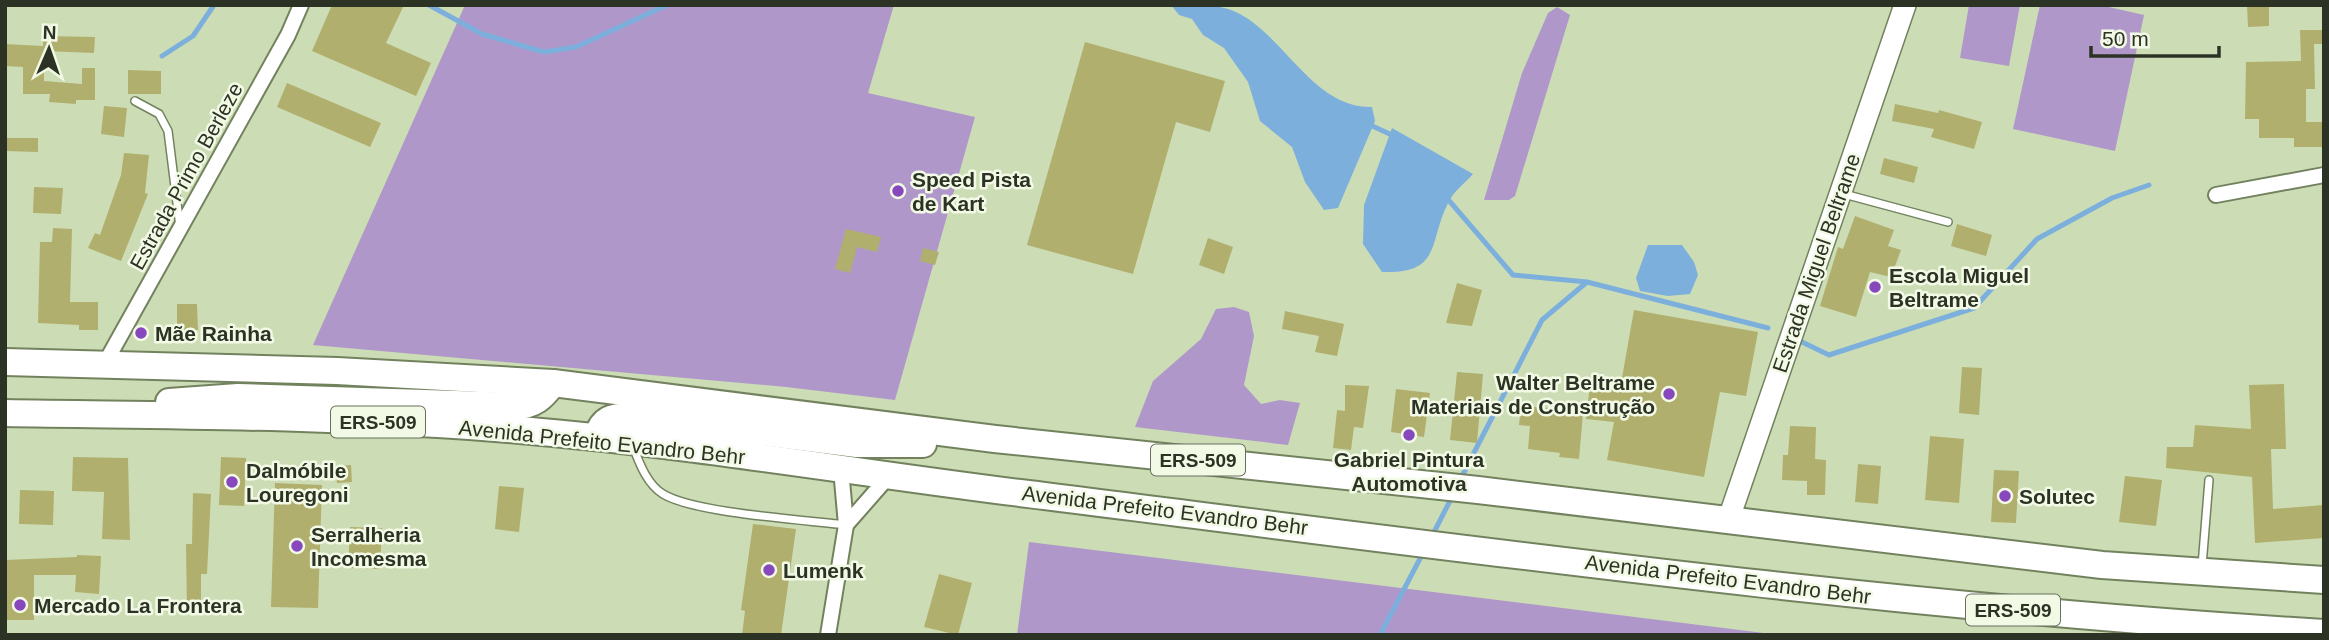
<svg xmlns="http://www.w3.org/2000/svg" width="2329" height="640" viewBox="0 0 2329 640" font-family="Helvetica,sans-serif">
<rect width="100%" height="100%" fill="#ccddb6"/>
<g fill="#af98c9">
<path d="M465 5H894L868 93 975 117 895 400 786 387 313 345Z"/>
<path d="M1969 5H2020L2009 66 1960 58Z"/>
<path d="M2040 5H2100L2144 15 2115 151 2013 129Z"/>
<path d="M1557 7 1570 15 1515 196 1509 200H1484L1522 73 1548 13Z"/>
<path d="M1234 307 1249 312 1254 336 1244 385 1261 404 1280 400 1300 403 1288 445 1135 427 1153 381 1201 339 1216 309Z"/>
<path d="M1029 542 1780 635H1017Z"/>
</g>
<g fill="#7cafdc">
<path d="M1171 5C1193 5 1220 3 1240 14 1285 38 1315 109 1372 107L1375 121 1338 208 1324 210 1305 182 1292 147 1260 121 1248 82 1224 48 1203 35 1192 19 1179 15Z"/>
<path d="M1392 128 1473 174C1465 183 1453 192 1448 203 1428 243 1442 274 1382 272L1363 244 1364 205Z"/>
<path d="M1648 245H1682L1694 262 1698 275 1690 294 1668 296 1640 291 1636 278Z"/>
</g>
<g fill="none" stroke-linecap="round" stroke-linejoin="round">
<g stroke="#7cafdc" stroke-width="5">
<path d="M429 5 482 34 544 52 576 47 667 5"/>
<path d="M162 56 193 36 214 5"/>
<path d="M1368 124 1394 136"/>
<path d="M1446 197 1513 275 1587 282"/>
<path d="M1802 342 1829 355 1974 308 2037 239 2112 198 2149 185"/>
<path d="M1460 480 1542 320 1587 282 1768 328"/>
<path d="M1432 536 1453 495"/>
<path d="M1380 635 1424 551"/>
</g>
</g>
<g fill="#b1af6e">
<path d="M332 5H404L386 43 431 63 416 96 312 51Z"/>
<path d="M2247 5H2269V26L2248 27Z"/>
<path d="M2300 30H2324V44H2314L2315 89H2306V122H2324V147H2294V138H2259V119H2245L2246 62 2301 61Z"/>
<path d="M43 36 95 37 94 53 44 51V81L82 84V68H95V100H76V104L49 102 50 94H23V67L5 66V44L43 46Z"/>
<path d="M1085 42 1225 81 1210 132 1176 122 1133 274 1027 245Z"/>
<path d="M128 70 161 71V94H128Z"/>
<path d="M287 83 381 123 370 147 277 107Z"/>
<path d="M1895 104 1938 113 1939 110 1982 122 1974 149 1931 137 1934 129 1892 121Z"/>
<path d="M104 106 127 108 124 137 101 134Z"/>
<path d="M5 138H38V152L5 151Z"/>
<path d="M124 153 149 155 145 193 148 194 121 261 88 248 95 233 100 235 121 175Z"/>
<path d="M1884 158 1918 167 1914 183 1880 174Z"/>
<path d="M34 187 63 188 61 214 33 213Z"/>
<path d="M1855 216 1894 230 1888 246 1901 250 1891 277 1870 272 1856 317 1820 306 1838 247 1843 249Z"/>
<path d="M1957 224 1992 235 1986 256 1951 246Z"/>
<path d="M53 228 72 229 70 302H98V330H79V325L38 323 40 242H52Z"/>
<path d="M846 229 881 237 877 252 857 247 850 273 835 269Z"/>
<path d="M1208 238 1233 247 1224 274 1199 265Z"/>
<path d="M923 248 939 252 935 265 920 261Z"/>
<path d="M1457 283 1482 290 1472 326 1446 323Z"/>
<path d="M177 304H197L198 330H177Z"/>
<path d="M1634 310 1758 332 1746 396 1720 392 1704 477 1607 460 1614 422 1586 419 1590 385 1620 389Z"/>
<path d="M1285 311 1344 324 1337 356 1315 352 1319 336 1282 329Z"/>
<path d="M1962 367 1982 368 1979 415 1959 413Z"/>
<path d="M1457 372 1483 374 1477 443 1450 440Z"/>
<path d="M2284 384 2286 449H2271L2273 509 2324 505V538L2255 543 2252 477 2166 468 2167 447H2193L2195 425 2251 429 2249 385Z"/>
<path d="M1345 385 1369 386 1363 428 1354 427 1351 450 1333 448 1337 410 1345 411Z"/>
<path d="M1396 389 1430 393 1424 437 1391 432Z"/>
<path d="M1521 405 1583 413 1579 459 1559 457 1560 453 1528 449 1530 426 1519 425Z"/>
<path d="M1790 426 1816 427 1815 459 1826 460 1825 495H1807V481L1782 480 1783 455H1788Z"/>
<path d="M1930 436 1964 439 1959 503 1925 500Z"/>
<path d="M73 457 128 458 130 540 102 539 104 492 72 491Z"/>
<path d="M221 457 246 458 244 506 219 505Z"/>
<path d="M1858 464 1881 466 1878 504 1855 502Z"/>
<path d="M351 465 352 482 337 483 336 466Z"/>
<path d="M1994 470 2019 471 2016 523 1991 522Z"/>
<path d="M2125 476 2162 480 2156 526 2119 522Z"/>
<path d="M275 483 322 485 318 608 271 607Z"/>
<path d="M499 486 524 488 519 532 495 529Z"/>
<path d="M20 490 54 491 53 525 19 524Z"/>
<path d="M193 493 211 494 207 574H201V612H187L186 544H192Z"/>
<path d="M753 524 796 529 781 635H742L745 611 741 610Z"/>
<path d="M350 527 382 528 380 569 348 568Z"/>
<path d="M77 555 101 556 99 594 75 592 76 575H34V620H5V560L77 557Z"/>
<path d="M939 574 972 583 958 635 924 627Z"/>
</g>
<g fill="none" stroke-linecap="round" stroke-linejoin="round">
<g stroke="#73825e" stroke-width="10">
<g id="lane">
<path d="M135 101 159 114 168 131 180 227"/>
<path d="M1844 194 1948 222"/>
<path d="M634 449C640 465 648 485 663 494 694 513 805 520 846 525"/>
<path d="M2202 566 2209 480"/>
</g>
</g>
<g stroke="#73825e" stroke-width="18">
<g id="street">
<path d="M2216 195 2324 175"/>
<path d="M104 365 288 35 301 5"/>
<path d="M846 525 889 476"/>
<path d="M828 635 846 525 841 469"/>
</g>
</g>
<g stroke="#73825e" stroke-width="24">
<path id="secondary" d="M1728 521 1905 5"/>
</g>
<g stroke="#73825e" stroke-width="30">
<g id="highway">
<path d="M5 362 337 371 553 383 995 439 1478 490 2102 565 2324 580"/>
<path d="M169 402 238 397 515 406C534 405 542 398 553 383"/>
<path d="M5 413C177 416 349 415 520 430 687 444 853 472 1020 493 1453 547 1887 607 2324 633"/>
<path d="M597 437C603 417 613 417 631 416L857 444H923"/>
</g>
</g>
<use href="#lane" stroke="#fff" stroke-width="7"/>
<use href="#street" stroke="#fff" stroke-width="14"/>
<use href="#secondary" stroke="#fff" stroke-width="21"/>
<use href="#highway" stroke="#fff" stroke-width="26"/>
</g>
<g fill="#8848bd" stroke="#f2fae6" stroke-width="2.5">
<circle cx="898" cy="191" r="7"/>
<circle cx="1875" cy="287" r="7"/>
<circle cx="141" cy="333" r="7"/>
<circle cx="1669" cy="394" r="7"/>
<circle cx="1409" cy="435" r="7"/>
<circle cx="232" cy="482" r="7"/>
<circle cx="2005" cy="496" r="7"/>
<circle cx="297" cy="546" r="7"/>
<circle cx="769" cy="570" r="7"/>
<circle cx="20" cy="605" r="7"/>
</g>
<g text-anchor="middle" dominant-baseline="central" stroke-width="5" stroke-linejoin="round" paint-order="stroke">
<g fill="#f2fae6" stroke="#686f5e" stroke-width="2">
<rect x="331" y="406.5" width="94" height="31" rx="5"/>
<rect x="1151" y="444.5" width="94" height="31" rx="5"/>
<rect x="1966" y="594.5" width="94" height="31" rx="5"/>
</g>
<g font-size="19" font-weight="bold" fill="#2d3324">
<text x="378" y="422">ERS-509</text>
<text x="1198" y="460">ERS-509</text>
<text x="2013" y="610">ERS-509</text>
</g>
<g font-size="21" fill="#2d3324" stroke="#f2fae6">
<text transform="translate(186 176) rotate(-61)">Estrada Primo Berleze</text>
<text transform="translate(1816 263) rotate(-71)">Estrada Miguel Beltrame</text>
<text transform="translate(602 442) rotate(6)">Avenida Prefeito Evandro Behr</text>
<text transform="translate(1165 510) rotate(7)">Avenida Prefeito Evandro Behr</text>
<text transform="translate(1728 579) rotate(7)">Avenida Prefeito Evandro Behr</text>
</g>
<g font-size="21" font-weight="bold" fill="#2d3324" stroke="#f2fae6" text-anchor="start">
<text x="912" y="179">Speed Pista<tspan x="912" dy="24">de Kart</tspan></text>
<text x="1889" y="275">Escola Miguel<tspan x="1889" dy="24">Beltrame</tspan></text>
<text x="155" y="333">Mãe Rainha</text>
<text x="1655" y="382" text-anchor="end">Walter Beltrame<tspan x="1655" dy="24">Materiais de Construção</tspan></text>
<text x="1409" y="459" text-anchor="middle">Gabriel Pintura<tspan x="1409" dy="24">Automotiva</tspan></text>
<text x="246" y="470">Dalmóbile<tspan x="246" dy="24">Louregoni</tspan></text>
<text x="2019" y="496">Solutec</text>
<text x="311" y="534">Serralheria<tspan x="311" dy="24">Incomesma</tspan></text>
<text x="783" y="570">Lumenk</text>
<text x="34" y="605">Mercado La Frontera</text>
</g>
</g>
<rect width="2329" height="640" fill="none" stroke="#2d3324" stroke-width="14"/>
<g transform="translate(49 49) rotate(2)" stroke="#f2fae6" stroke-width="5" paint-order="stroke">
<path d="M0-5L12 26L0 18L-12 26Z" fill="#2d3324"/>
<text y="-10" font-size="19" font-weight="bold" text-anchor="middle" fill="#2d3324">N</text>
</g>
<path d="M2091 46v10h128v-10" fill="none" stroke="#2d3324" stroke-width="3.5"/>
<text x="2102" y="46" font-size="21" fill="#2d3324" stroke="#f2fae6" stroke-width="5" paint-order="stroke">50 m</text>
</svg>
